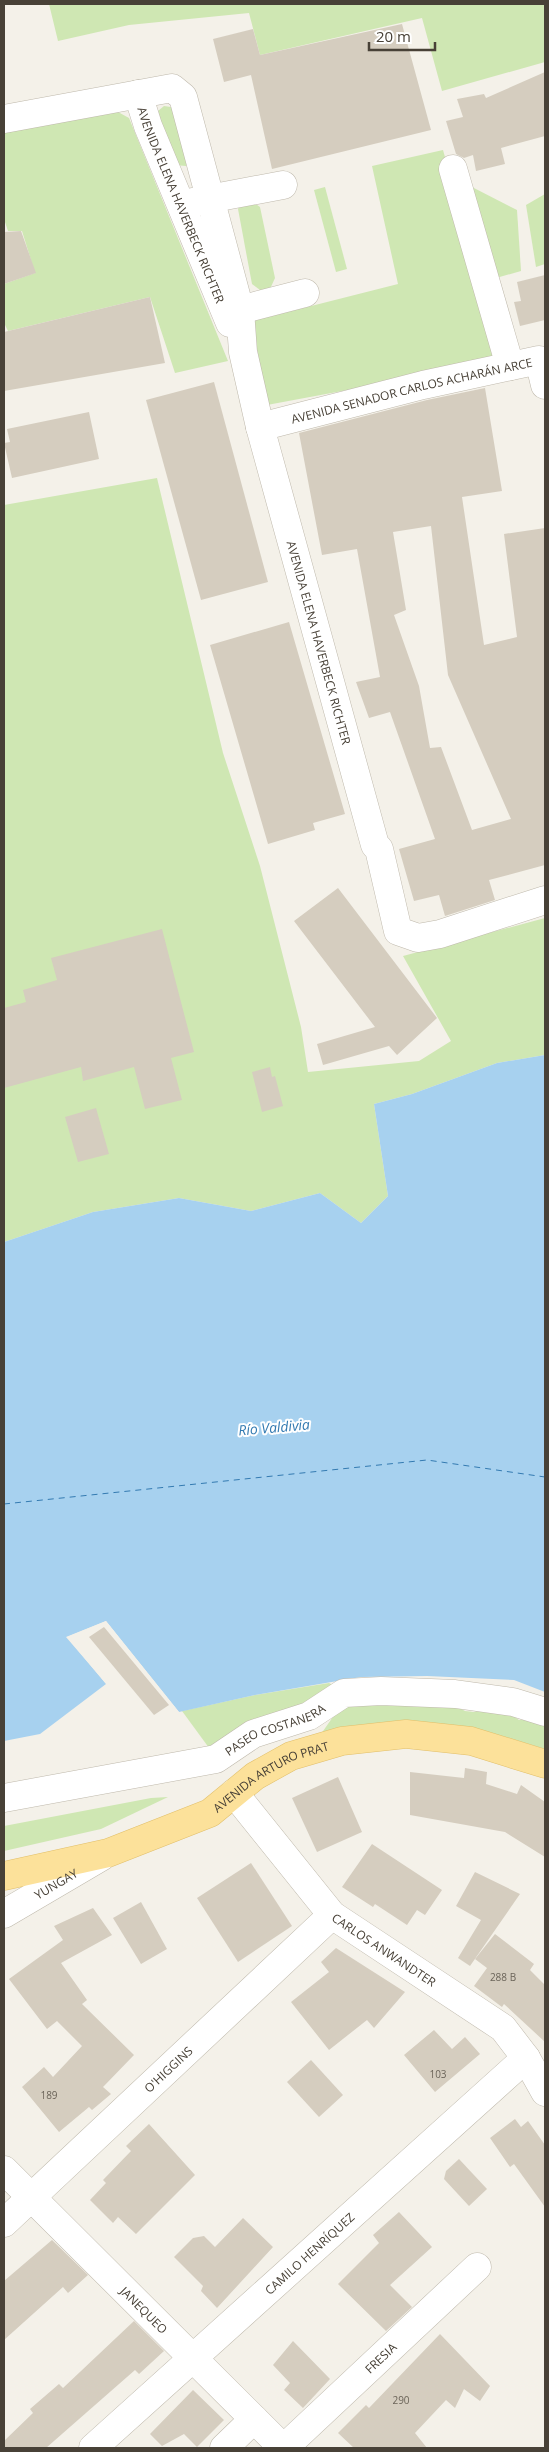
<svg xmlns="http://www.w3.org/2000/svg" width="549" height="2452" viewBox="0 0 549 2452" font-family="'Open Sans',sans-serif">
<rect width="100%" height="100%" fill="#f4f1e9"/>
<g fill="#cfe7b3">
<path d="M49 4H545V62L442 91 422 18 260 55 249 13 129 25 58 41Z"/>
<path d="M107 106 129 118 228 361 175 373 150 297 8 331 4 323V284L35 273 22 231H8L4 219V124Z"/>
<path d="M164 106 171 107 180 124 188 161 186 166 174 165 162 131 158 111Z"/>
<path d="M443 150 503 361 267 405 252 321 398 284 372 166Z"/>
<path d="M325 187 347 269 336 272 314 190Z"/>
<path d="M472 187 517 210 521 271 496 278Z"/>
<path d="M545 194V264L536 267 526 205Z"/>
<path d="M253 202 260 207 275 278 270 289 260 290 252 284 238 209 241 203Z"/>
<path d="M157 478 223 753 260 866 301 1027 308 1072 419 1061 451 1041 403 956 545 918V1055L497 1063 412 1094 374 1104 388 1196 361 1223 320 1193 251 1211 179 1198 93 1212 4 1242V505Z"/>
<path d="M329 1683 338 1688 212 1752 182 1711 255 1695Z"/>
<path d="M344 1701 450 1703 465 1711 474 1712 490 1707 505 1710 519 1720 537 1718 545 1720V1749L485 1731 406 1724 321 1734Z"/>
<path d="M168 1797 101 1829 4 1851V1826L151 1798Z"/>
</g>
<path fill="#a7d1ef" d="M545 1055V1692L514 1680 427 1676 361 1677 255 1695 179 1712 106 1621 67 1637 106 1684 40 1734 4 1741V1242L93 1212 179 1198 251 1211 320 1193 361 1223 388 1196 374 1104 412 1094 497 1063Z"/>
<path fill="#f4f1e9" d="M106 1621 179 1712 177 1714 105 1624 71 1638 108 1683V1686L66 1637Z"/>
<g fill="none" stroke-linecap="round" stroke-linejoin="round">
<path stroke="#337ab1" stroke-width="1" stroke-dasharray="6 5" stroke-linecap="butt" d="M4 1504 427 1460 545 1477"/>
</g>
<g fill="#d5cdbf" fill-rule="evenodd">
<path d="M402 24 431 130 272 169 251 75 224 82 213 39 253 29 260 55Z"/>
<path d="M545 72V136L501 148 505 164 476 171 473 155 464 158 456 154 446 121 463 117 457 99 484 94 486 98Z"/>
<path d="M21 231 36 273 4 284V232Z"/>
<path d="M545 275V320L520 326 514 302 521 301 517 282Z"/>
<path d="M150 297 165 363 4 391V332Z"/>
<path d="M214 382 268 582 201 600 146 400Z"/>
<path d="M485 388 502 491 462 497 484 645 517 637 504 534 545 528V865L489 880 495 900 445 916 439 895 414 901 399 849 435 839 390 712 369 718 356 682 380 677 357 549 322 555 299 433 427 400ZM431 526 448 675 511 819 472 830 441 747 430 748 419 686 394 615 406 610 393 532Z"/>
<path d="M89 412 99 459 12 478 4 443 10 442 7 429Z"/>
<path d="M289 622 345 814 313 823 315 830 268 844 210 645Z"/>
<path d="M338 888 437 1018 397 1055 389 1046 323 1065 317 1044 375 1027 294 921Z"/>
<path d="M162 929 194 1052 171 1058 182 1100 145 1109 134 1067 83 1081 81 1067 4 1088V1008L26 1002 23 990 57 980 51 958Z"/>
<path d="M270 1067 272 1077 275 1076 283 1106 262 1112 252 1072Z"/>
<path d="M96 1108 109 1154 78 1162 65 1117Z"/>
<path d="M104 1627 169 1705 154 1715 89 1637Z"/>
<path d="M465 1768 487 1772 486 1784 517 1794 521 1785 545 1802V1857L505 1832 410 1815V1772L464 1778Z"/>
<path d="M338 1777 362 1832 317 1852 292 1798Z"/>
<path d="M372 1844 442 1890 425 1915 417 1910 407 1925 375 1904 373 1907 342 1887Z"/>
<path d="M251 1863 292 1926 238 1962 197 1898Z"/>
<path d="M475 1872 520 1894 470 1966 458 1958 481 1920 456 1906Z"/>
<path d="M141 1902 167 1949 141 1964 113 1918Z"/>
<path d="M93 1908 112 1935 61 1963 87 2000 82 2004 134 2055 103 2087 111 2094 92 2110 89 2107 59 2132 22 2087 44 2067 53 2077 82 2046 57 2021 47 2029 9 1979 63 1940 54 1926Z"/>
<path d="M495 1934 534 1964 530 1970 545 1985V2042L504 2004 502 2007 474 1986 487 1968 475 1959Z"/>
<path d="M336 1948 405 1992 374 2028 367 2020 329 2050 291 2002 329 1972 321 1962Z"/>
<path d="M434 2030 452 2049 465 2037 480 2054 435 2092 404 2055Z"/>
<path d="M311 2060 343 2095 319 2117 287 2082Z"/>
<path d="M515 2119 521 2127 528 2121 545 2145V2207L514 2164 510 2167 490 2138Z"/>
<path d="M149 2124 195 2175 136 2234 118 2217 113 2223 90 2200 106 2183 103 2180 131 2151 126 2146Z"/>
<path d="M459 2159 487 2189 469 2206 444 2179 446 2171Z"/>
<path d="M399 2212 432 2247 390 2285 412 2307 386 2331 338 2284 379 2243 373 2235Z"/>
<path d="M243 2218 273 2247 217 2308 201 2291 203 2286 174 2257 193 2238 204 2236 215 2247Z"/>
<path d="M52 2240 88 2275 68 2293 63 2287 4 2340V2281Z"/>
<path d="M134 2321 164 2351 139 2374 135 2370 46 2448H4V2441L33 2413 30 2409 59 2384 63 2388Z"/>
<path d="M440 2334 490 2386 480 2401 464 2389 455 2408 446 2400 415 2433 427 2448H354L338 2433 366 2405 369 2408Z"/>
<path d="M293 2341 330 2379 303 2408 284 2390 290 2383 273 2365Z"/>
<path d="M193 2390 224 2420 197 2447 184 2434 162 2446 150 2434Z"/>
</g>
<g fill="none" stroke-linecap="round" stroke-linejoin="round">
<g stroke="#bfb9ac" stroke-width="29">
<g id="minor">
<path id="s1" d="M138 94 148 126 230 323"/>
<path id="s2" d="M4 119 172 88 183 97 240 310 243 352 260 427 375 845 379 849 398 931 418 938 440 934 545 900"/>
<path d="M453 169 510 366"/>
<path d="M193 202 283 185"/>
<path d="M240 310 305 293"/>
<path id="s3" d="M260 427 423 385 539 360 545 385"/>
<path id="s4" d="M234 1793 332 1915 503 2028 526 2058 545 2092"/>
<path id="s5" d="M4 1798 216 1759 253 1734 309 1716 344 1693 381 1691 455 1694 513 1702 545 1712"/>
<path id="s6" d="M4 1914 101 1857"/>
<path id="s7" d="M4 2170 283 2448"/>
<path id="s8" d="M4 2223 332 1915"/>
<path id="s9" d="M93 2448 526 2058"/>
<path d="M224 2448 254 2419"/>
<path id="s10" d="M284 2448 477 2267"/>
</g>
</g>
<g stroke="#e1bf6a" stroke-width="29">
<g id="major">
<path id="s11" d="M4 1876 108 1853 210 1813 255 1776 291 1756 342 1741 406 1734 471 1741 545 1764"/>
</g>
</g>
<use href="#minor" stroke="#fff" stroke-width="28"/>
<use href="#major" stroke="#fce19a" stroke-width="28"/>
</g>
<g text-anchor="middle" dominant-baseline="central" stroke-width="4" stroke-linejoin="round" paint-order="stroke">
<g font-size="10" fill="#6b6459">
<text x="503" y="1977">288 B</text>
<text x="438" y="2074">103</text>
<text x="49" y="2095">189</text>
<text x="401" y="2400">290</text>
</g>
<g font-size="12" fill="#484137" stroke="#fff">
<text stroke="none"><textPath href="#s1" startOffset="119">AVENIDA ELENA HAVERBECK RICHTER</textPath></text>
<text stroke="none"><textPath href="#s3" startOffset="156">AVENIDA SENADOR CARLOS ACHARÁN ARCE</textPath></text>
<text stroke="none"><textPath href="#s2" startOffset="748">AVENIDA ELENA HAVERBECK RICHTER</textPath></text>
<text stroke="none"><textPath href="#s5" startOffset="282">PASEO COSTANERA</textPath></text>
<text stroke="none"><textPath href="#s11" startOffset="288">AVENIDA ARTURO PRAT</textPath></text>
<text stroke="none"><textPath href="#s6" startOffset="60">YUNGAY</textPath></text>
<text stroke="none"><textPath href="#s4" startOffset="219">CARLOS ANWANDTER</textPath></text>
<text stroke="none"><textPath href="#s8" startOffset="225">O'HIGGINS</textPath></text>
<text stroke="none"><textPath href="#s9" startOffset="291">CAMILO HENRÍQUEZ</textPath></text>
<text stroke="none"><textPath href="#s7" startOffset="198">JANEQUEO</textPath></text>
<text stroke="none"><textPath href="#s10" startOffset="132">FRESIA</textPath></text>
</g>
<g font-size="14" font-style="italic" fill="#337ab1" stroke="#fff">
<text transform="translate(274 1427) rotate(-5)">Río Valdivia</text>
</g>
</g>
<rect width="549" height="2452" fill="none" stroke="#484137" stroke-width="10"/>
<path d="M369 42v8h66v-8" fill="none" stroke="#484137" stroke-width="2.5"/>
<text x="376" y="42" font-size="15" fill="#484137" stroke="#ffffff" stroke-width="4" paint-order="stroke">20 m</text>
</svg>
